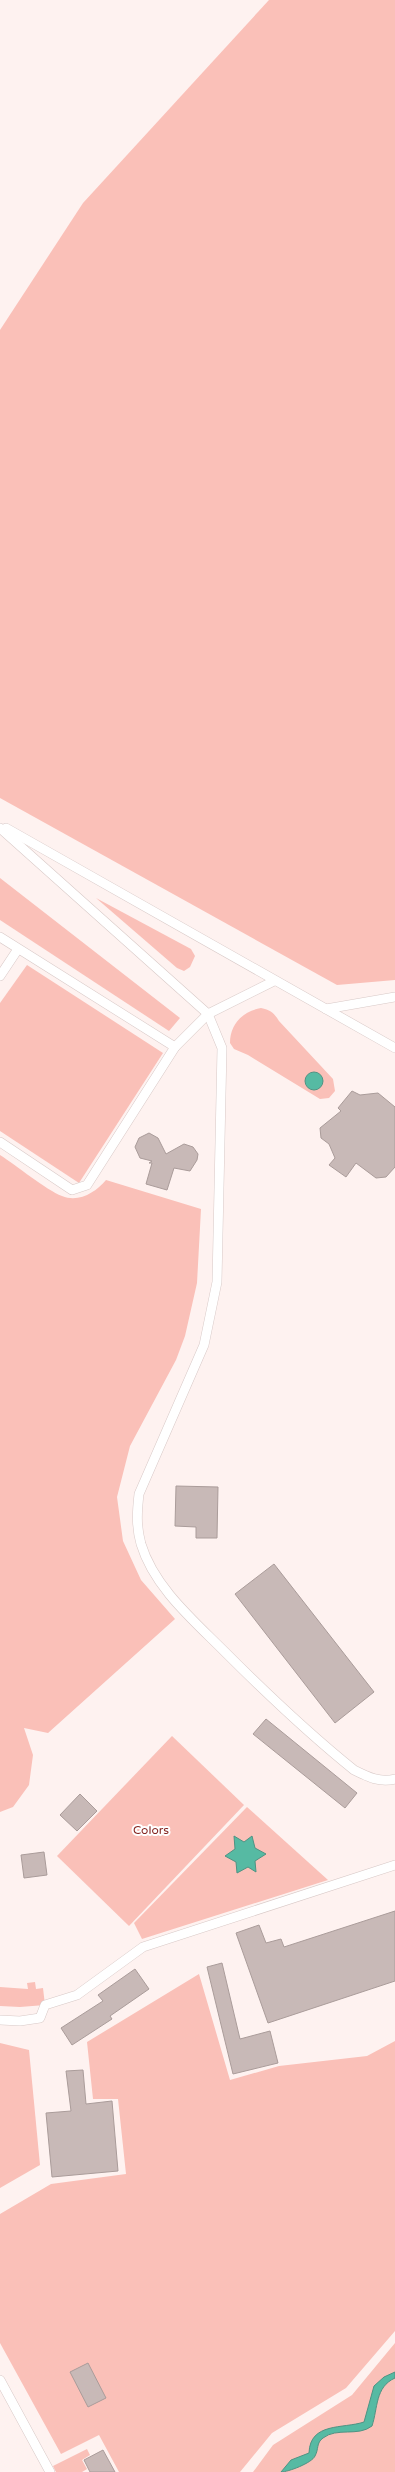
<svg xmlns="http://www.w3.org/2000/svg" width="395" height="2472" viewBox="0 0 395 2472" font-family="'Varela Round',sans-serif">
<rect width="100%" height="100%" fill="#fef2f0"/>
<g fill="#fac0b8">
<path d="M269 0H395V980L337 985 0 798V330L83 203Z"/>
<path d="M0 878 180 1018 169 1031 0 920Z"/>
<path d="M96 898 191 949 195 956 190 967 184 971 177 968Z"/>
<path d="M27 965 163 1053 79 1183 0 1131V1003Z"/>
<path d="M261 1008C271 1010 274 1013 279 1021L333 1079 335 1091 329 1098 320 1099 248 1055 234 1049 230 1043C230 1024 243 1011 261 1008Z"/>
<path d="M0 1155C16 1165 46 1190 62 1196 79 1203 96 1192 106 1180L201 1209 197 1283 185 1336 176 1360 130 1446 117 1497 123 1541 141 1580 175 1619 48 1733 24 1728 33 1755 29 1785 13 1807 0 1812Z"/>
<path d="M172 1736 244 1805 129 1926 57 1856Z"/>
<path d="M247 1807 328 1880 142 1939 134 1923Z"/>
<path d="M199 1974 230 2080 279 2066 367 2056 395 2041V2331L346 2388 272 2433 240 2472H119L99 2435 61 2454 0 2343V2214L51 2184 126 2174 118 2099H93L87 2042Z"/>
<path d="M35 1982 36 1989 43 1988 45 2005 20 2007 0 2006V1987L28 1989 27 1983Z"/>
<path d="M0 2043 29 2050 40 2165 0 2188Z"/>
<path d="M395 2343V2472H253L273 2445 352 2395Z"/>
<path d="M87 2449 90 2455 82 2460 87 2469 82 2472H56L53 2466Z"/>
</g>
<g fill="#56baa3" stroke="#4f9383">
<circle cx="314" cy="1081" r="9"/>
<path d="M234 1836 244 1842 252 1836 255 1848 266 1854 255 1861 256 1872 248 1867 237 1873 236 1862 225 1856 235 1849Z"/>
<path d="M395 2372V2378C375 2387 378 2408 372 2426 358 2437 337 2427 323 2438 316 2443 319 2449 315 2456 312 2463 288 2472 281 2472L291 2460 309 2453C310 2422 343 2429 364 2422L374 2386 384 2377Z"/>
</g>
<g fill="#c8b9b7" stroke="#aa9c9a">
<path d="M352 1091 360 1095 378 1093 395 1107V1167L386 1177 376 1178 356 1163 346 1177 329 1165 335 1158 329 1144 321 1138 320 1128 341 1111 338 1108Z"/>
<path d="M149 1133 158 1138 166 1154 184 1144 193 1147 198 1154 197 1160 190 1171 174 1168 167 1190 146 1184 152 1163H149L152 1161 140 1158 135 1147 139 1138Z"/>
<path d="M176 1486 218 1487 217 1538H196V1527L175 1526Z"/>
<path d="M274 1564 374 1692 335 1723 235 1594Z"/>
<path d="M266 1719 357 1793 345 1808 253 1734Z"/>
<path d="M80 1794 97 1811 77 1831 60 1815Z"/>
<path d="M44 1852 47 1875 24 1878 21 1855Z"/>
<path d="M395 1911V1981L268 2023 236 1933 259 1925 266 1943 281 1939 284 1947Z"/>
<path d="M222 1963 240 2039 270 2031 278 2063 233 2074 207 1967Z"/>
<path d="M135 1969 149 1989 110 2016 112 2019 72 2045 61 2028 103 2001 98 1995Z"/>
<path d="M83 2070 86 2104 112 2101 118 2171 52 2177 46 2113 71 2111 66 2071Z"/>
<path d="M88 2363 106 2398 88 2407 70 2372Z"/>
<path d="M103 2450 115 2472H90L84 2460Z"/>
</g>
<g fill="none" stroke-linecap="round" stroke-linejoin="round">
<g stroke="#d8c9c7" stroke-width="10">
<g id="service">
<path d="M0 828 208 1014 222 1048 217 1282 204 1345 139 1494C137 1512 136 1526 141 1544 154 1587 193 1620 224 1651 266 1693 308 1733 354 1770 368 1777 380 1783 395 1779"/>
<path d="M6 828 395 1048"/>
<path d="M0 937 175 1047"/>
<path d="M0 976 18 949"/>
<path d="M326 1009 395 997"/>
<path d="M0 1142 72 1190 87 1185 175 1047 208 1014 274 981"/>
<path d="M0 2020 20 2021 40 2018 45 2005 77 1995 143 1947 395 1865"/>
<path d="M0 2380 50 2472"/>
</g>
</g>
<use href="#service" stroke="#fff" stroke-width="9"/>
</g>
<g text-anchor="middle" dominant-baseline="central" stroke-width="4" stroke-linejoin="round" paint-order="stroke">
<g font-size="12" fill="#83241f" stroke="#fff">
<text x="151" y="1830">Colors</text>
</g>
</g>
</svg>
